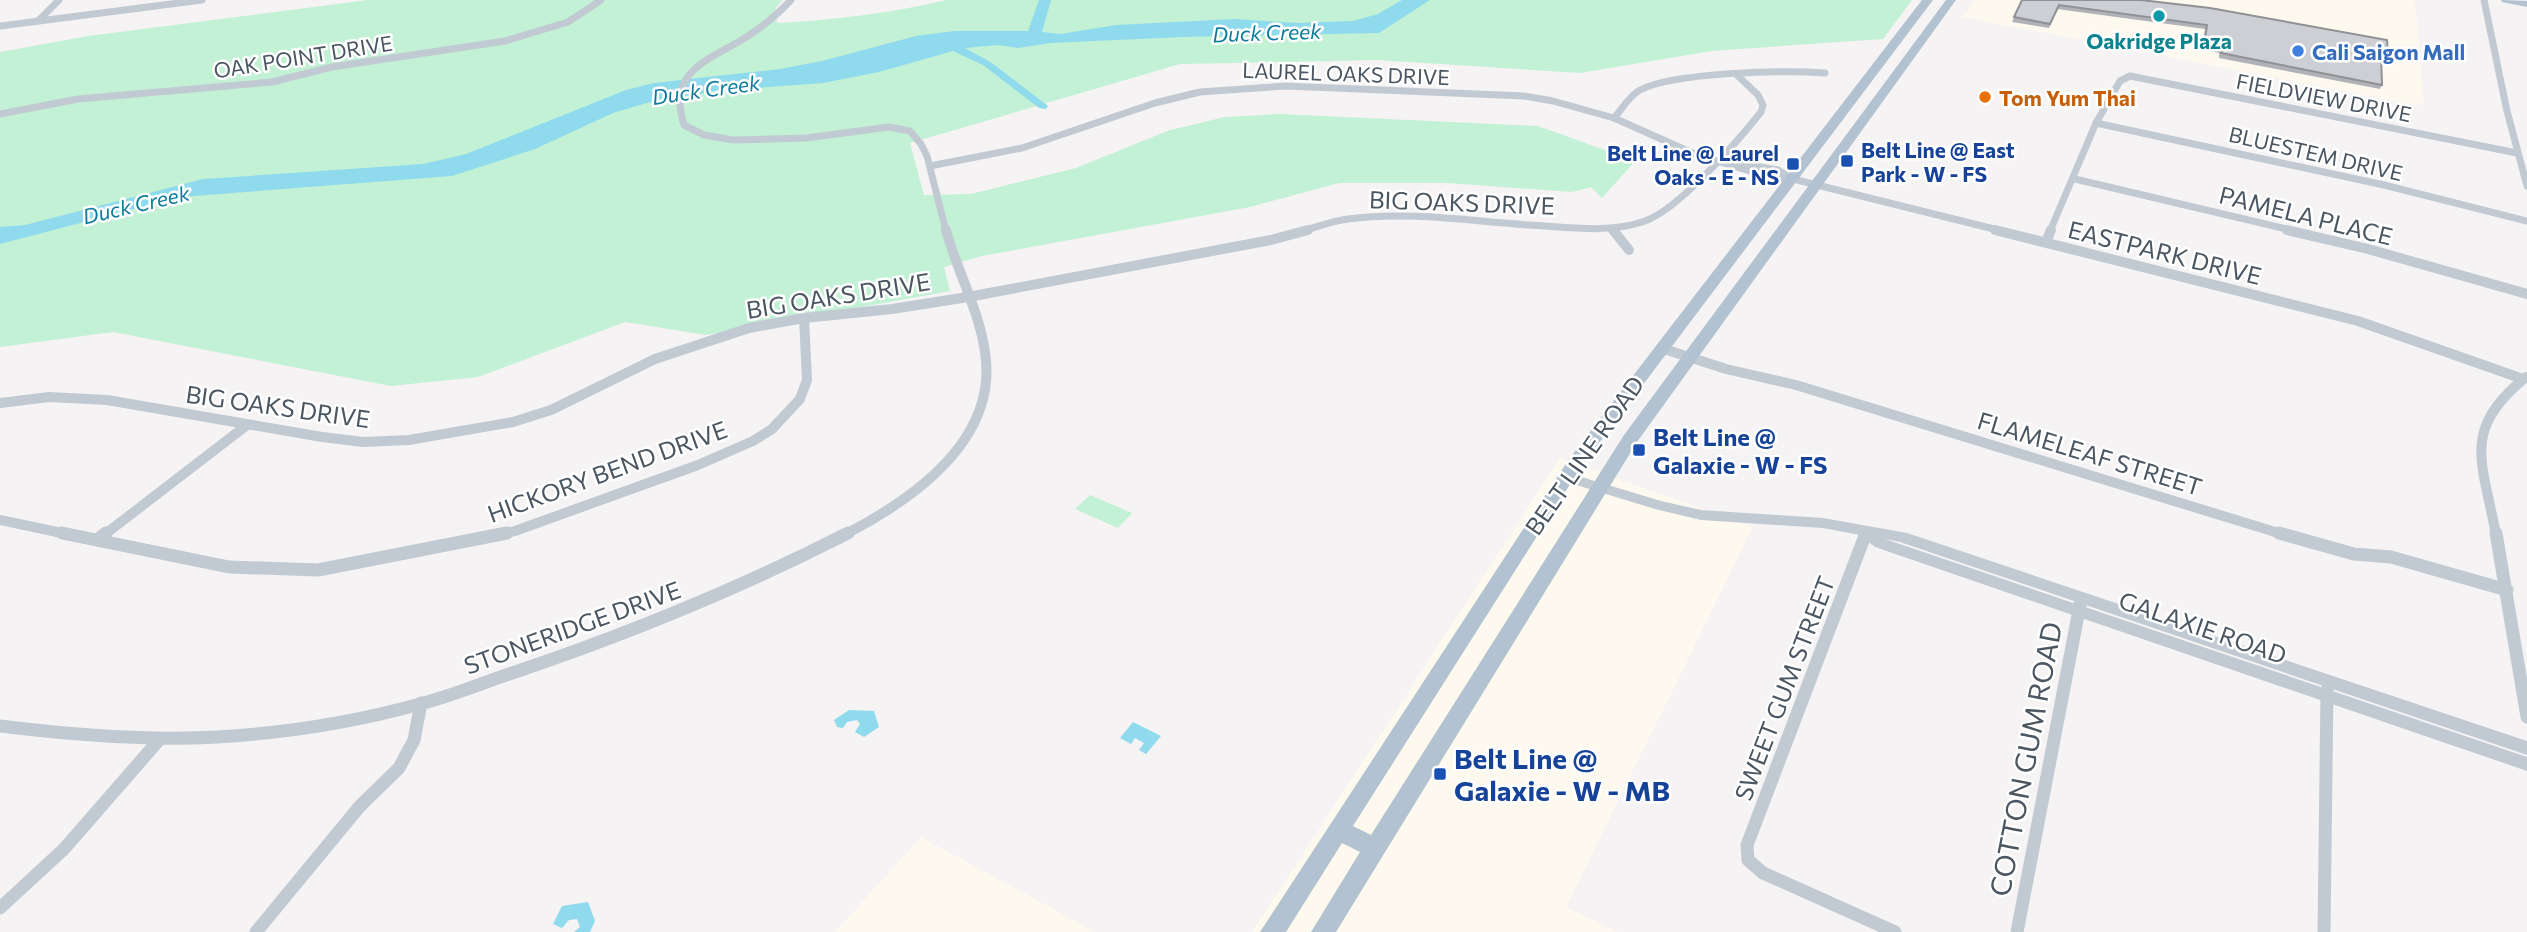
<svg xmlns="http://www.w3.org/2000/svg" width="2527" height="932" viewBox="0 0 2527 932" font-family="Commissioner,sans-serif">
<rect width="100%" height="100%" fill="#f5f3f3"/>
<g fill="#fdf9ef">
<path d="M1974 0H2415L2424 104 2416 105 1962 17Z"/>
<path d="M1560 458 1753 527 1566 907 1618 932H1252Z"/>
<path d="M921 837 1095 932H835Z"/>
</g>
<g fill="#c3f1d5">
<path d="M368 0H782L776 8 777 23C835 20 891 13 947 0H1912L1883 39 1712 51 1580 73 1378 60 1180 64 910 143 924 195 971 194 1076 168 1170 130 1225 117 1280 114 1538 126 1635 161 1602 198 1591 187 1572 192 1447 183H1339L1250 207 982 256 944 267 950 291 706 335 625 322 478 377 391 386 113 332 0 347V52L88 36Z"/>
<path d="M1090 495 1132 513 1118 528 1075 509Z"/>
</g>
<g fill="#90daee">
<path d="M1039 0H1051L1042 32 1060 34 1116 25 1234 19 1297 23 1353 21 1378 14 1402 0H1430L1379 33 1184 37 1051 43 1018 48 998 45 965 48 992 63 1048 106 1046 109 1039 108 983 65 953 51 879 72 823 83 716 91 647 103 613 113 535 149 452 176 180 197 0 244V227L25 225 203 179 423 164 466 154 626 90 654 83 780 69 822 61 916 36 954 31H1028Z"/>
<path d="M849 710 874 711 879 727 864 737 855 732 860 724 857 720 847 722 843 728 837 727 834 720Z"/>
<path d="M1133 722 1161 736 1146 754 1139 750 1144 743 1135 738 1131 744 1120 738Z"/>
<path d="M588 902 595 921 590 932H574L580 927 577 919 569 920 562 928 553 924 562 906Z"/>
</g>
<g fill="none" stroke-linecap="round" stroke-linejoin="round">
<g stroke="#c1cad2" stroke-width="7">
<path d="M791 0C777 15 762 27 745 38 707 61 667 71 684 125L704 135 733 140 806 138 889 127 910 131 921 144 927 156 946 231"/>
<path d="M2484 0 2507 111 2527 186"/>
<path d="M39 20 59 0"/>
<path d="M0 26 202 0"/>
<path d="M0 114 78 99 272 82 332 67 505 41 568 22 601 0"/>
<path d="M1614 118C1622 109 1629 96 1640 90 1675 72 1784 70 1825 73"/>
<path d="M2096 123 2384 185 2527 221"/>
<path d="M1739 163 1778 170 1790 178"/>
<path d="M930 166 1022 148 1155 103 1200 92 1286 86 1524 96 1553 101 1614 118 1697 155 1773 178 1793 179 2002 231"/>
<path d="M2075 179 2295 231"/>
<path d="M1612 228 1615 231"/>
<path d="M1302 231C1317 227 1332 221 1348 219 1407 211 1469 221 1529 225 1567 227 1609 234 1645 221 1679 209 1738 141 1761 112L1763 105 1758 95 1738 76"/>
<path d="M2050 231 2096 123 2120 81 2130 76 2517 153"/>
</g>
<g stroke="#c1cad2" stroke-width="10">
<path d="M1613 230 1629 250"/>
<path d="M1995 230 2358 321 2523 379"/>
<path d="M2287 230 2368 249 2527 294"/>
<path d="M2046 242 2051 230"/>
<path d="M1661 348 1726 369 1796 385 2285 535"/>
<path d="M0 403 49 397 107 400 322 437 363 442 409 440 513 422 551 410 655 359 749 328 804 318 892 309 968 297 1271 240 1308 230"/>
<path d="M0 520 71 535"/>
<path d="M104 535 247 425"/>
<path d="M498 535 515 531 698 465 753 441 772 429 800 399 807 380 804 318"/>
<path d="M844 535C912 500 999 440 985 352 979 310 957 271 946 230"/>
<path d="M1865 535 1866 532"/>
<path d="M2496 535C2483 462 2460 430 2526 377"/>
</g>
<g stroke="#c1cad2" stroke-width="13">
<path d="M62 533 229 567 318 570 507 533"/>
<path d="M1866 533 1747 845 1748 860 1763 873 1895 932"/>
<path d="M2279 533 2354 554 2391 557 2507 590"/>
<path d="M2496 533 2527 717"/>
<path d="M97 540 106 533"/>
<path d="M0 726C72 735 144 741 217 737 285 733 355 722 420 704 455 695 487 681 521 670 633 632 742 587 848 533"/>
<path d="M0 908 64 849 159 740"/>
<path d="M256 932 360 806 399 768 414 740 421 703"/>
<path d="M2017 932 2080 605"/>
<path d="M2324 932 2327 690"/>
</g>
<path fill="#c1cad2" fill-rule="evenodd" d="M1565 472 1661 501 1701 510 1823 518 1907 533 2527 741V755L1900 542 1885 539 2527 757V771L1875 547 1860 535 1823 528 1701 520 1655 509 1560 480 1558 477Z"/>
<g fill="#b3c2d1" fill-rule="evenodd">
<path d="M1922 0H1933L1581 467 1353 826 1371 835 1624 435 1946 0H1956L1637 442 1336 932H1311L1360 852 1342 843 1286 932H1260L1569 459Z"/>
<path d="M2501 0 2527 1V7L2502 2Z"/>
</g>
</g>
<path fill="#b0b2b7" d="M2022 0H2141L2388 55 2385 59 2381 58 2382 85 2380 89 2219 58V53L2202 49 2205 29 2057 9 2049 28 2012 22Z"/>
<path fill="#cdcfd5" stroke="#909195" stroke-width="2" d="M2022 0H2141L2210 8 2387 40 2388 55 2381 53 2382 85 2221 53 2222 48 2204 45 2207 25 2059 5 2050 24 2014 17Z"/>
<circle fill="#0f9aa8" stroke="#fff" stroke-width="2.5" cx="2159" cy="16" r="7"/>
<circle fill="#3f7fe0" stroke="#fff" stroke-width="2.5" cx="2298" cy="51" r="7"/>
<circle fill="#e8710a" stroke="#fff" stroke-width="2.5" cx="1985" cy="97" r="7"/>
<g fill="#1a4fb4" stroke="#fff" stroke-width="2.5">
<rect x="1840" y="154" width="14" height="14" rx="3.5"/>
<rect x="1786" y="157" width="14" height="14" rx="3.5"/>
<rect x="1632" y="443" width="14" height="14" rx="3.5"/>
<rect x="1433" y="767" width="14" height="14" rx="3.5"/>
</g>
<g text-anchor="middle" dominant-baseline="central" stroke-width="5" stroke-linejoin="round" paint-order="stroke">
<g font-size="21" font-style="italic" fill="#0c7c9b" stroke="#fff">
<text transform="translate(1267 32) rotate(-2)">Duck Creek</text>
<text transform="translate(706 89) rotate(-8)">Duck Creek</text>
<text transform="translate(136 204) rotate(-13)">Duck Creek</text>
</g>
<g font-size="21" font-weight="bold" fill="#0d838f" stroke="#fff">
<text x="2159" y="40">Oakridge Plaza</text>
</g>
<g font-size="21" font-weight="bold" fill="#366cbe" stroke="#fff" text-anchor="start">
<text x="2312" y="51">Cali Saigon Mall</text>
</g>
<g font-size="21" fill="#4a5661" stroke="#fff">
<text transform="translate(303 56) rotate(-9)">OAK POINT DRIVE</text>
<text transform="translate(1346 73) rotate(2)">LAUREL OAKS DRIVE</text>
<text transform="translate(2324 97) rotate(11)">FIELDVIEW DRIVE</text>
<text transform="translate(2316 153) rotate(13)">BLUESTEM DRIVE</text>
</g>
<g font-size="21" font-weight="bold" fill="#c56008" stroke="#fff" text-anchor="start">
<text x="1999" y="97">Tom Yum Thai</text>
</g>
<g font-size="21" font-weight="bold" fill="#164399" stroke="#fff" text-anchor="start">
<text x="1861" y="149">Belt Line @ East<tspan x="1861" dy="24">Park - W - FS</tspan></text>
<text x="1779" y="152" text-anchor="end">Belt Line @ Laurel<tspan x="1779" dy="24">Oaks - E - NS</tspan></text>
</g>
<g font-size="24" fill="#4a5661" stroke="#fff">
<text transform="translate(1462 202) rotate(2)">BIG OAKS DRIVE</text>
<text transform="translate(2306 215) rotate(14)">PAMELA PLACE</text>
<text transform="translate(2165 252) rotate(14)">EASTPARK DRIVE</text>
<text transform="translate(838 295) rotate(-9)">BIG OAKS DRIVE</text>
<text transform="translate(278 406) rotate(8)">BIG OAKS DRIVE</text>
<text transform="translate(2090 453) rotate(17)">FLAMELEAF STREET</text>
<text transform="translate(1584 455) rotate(-55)">BELT LINE ROAD</text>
<text transform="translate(607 471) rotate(-20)">HICKORY BEND DRIVE</text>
<text transform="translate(572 627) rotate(-20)">STONERIDGE DRIVE</text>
<text transform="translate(2203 627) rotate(19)">GALAXIE ROAD</text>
<text transform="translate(1784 688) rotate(-69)">SWEET GUM STREET</text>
</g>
<g font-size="24" font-weight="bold" fill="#164399" stroke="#fff" text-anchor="start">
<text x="1653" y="436">Belt Line @<tspan x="1653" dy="28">Galaxie - W - FS</tspan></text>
</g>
<g font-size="28" font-weight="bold" fill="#164399" stroke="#fff" text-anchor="start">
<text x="1454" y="758">Belt Line @<tspan x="1454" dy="32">Galaxie - W - MB</tspan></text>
</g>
<g font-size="28" fill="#4a5661" stroke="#fff">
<text transform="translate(2025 759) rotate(-79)">COTTON GUM ROAD</text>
</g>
</g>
</svg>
